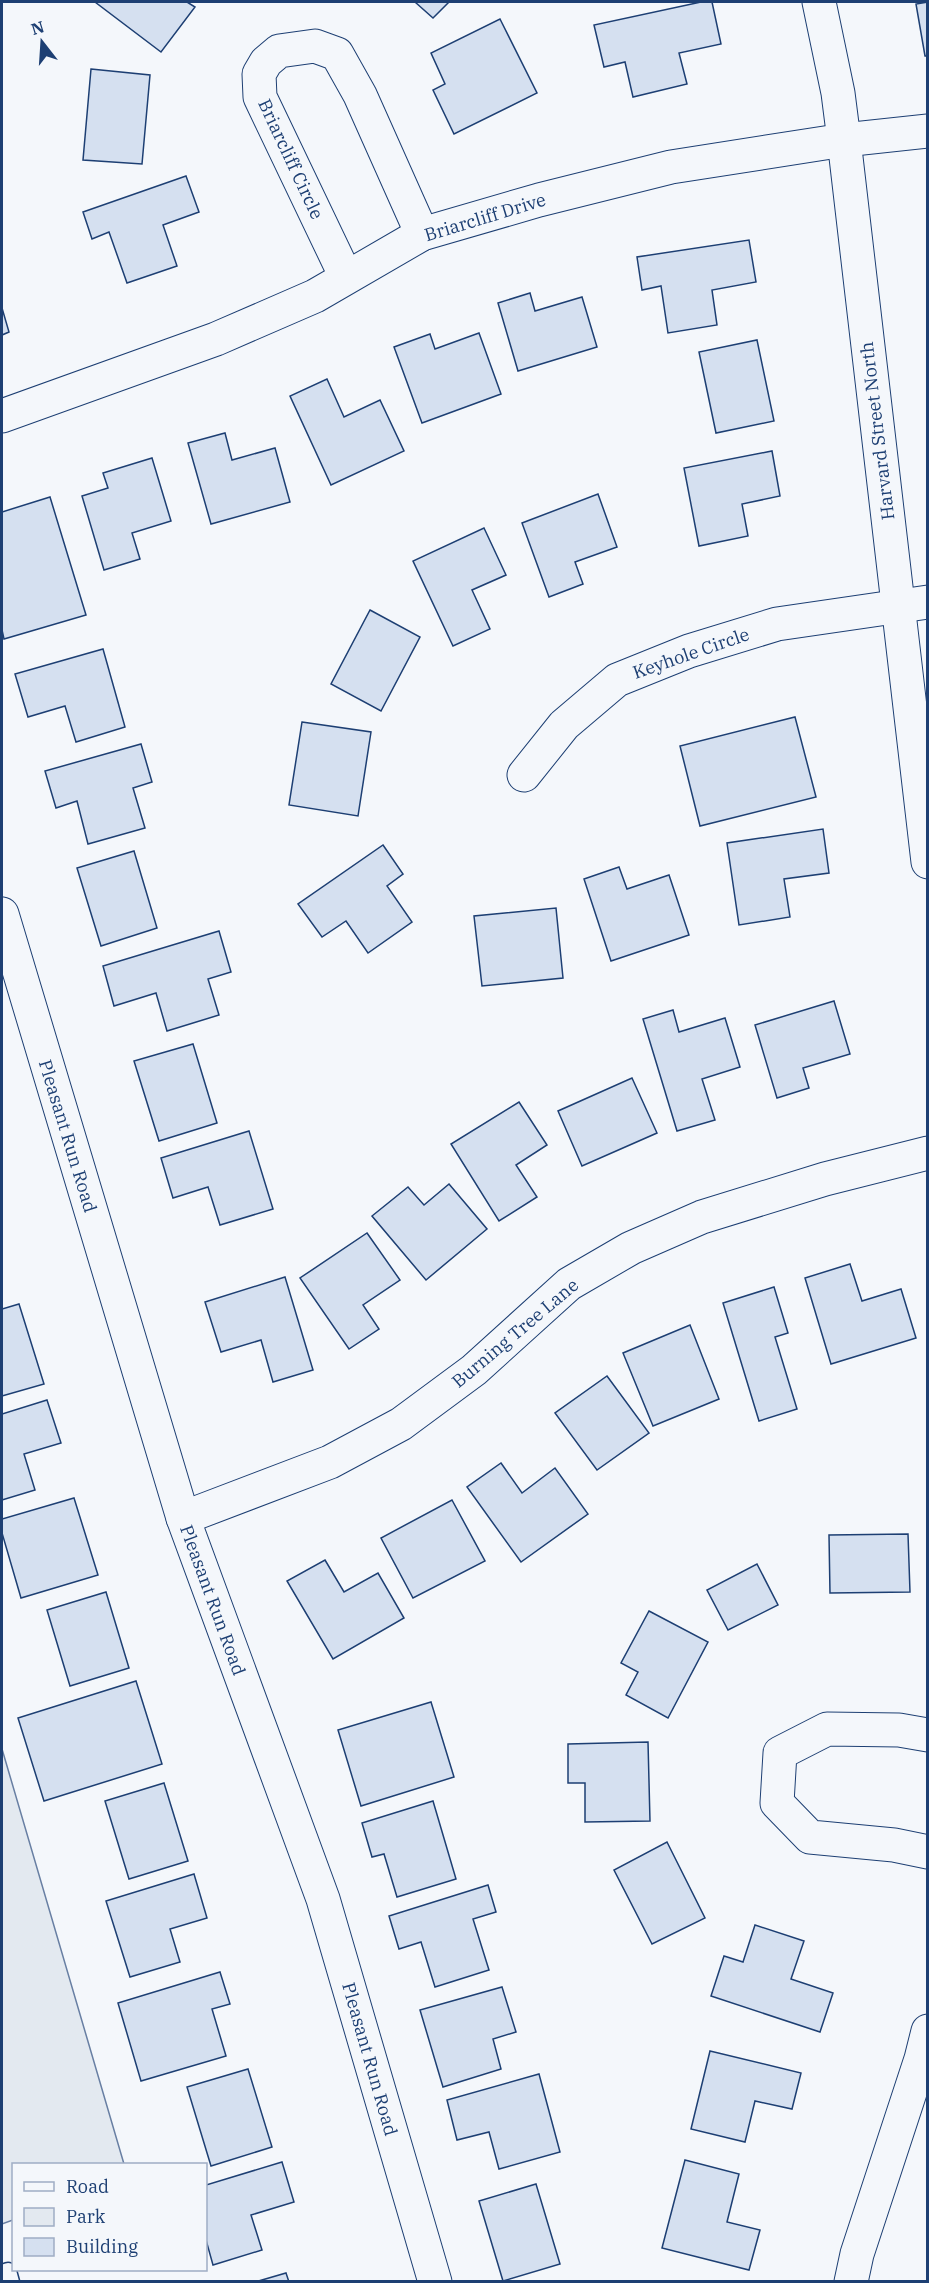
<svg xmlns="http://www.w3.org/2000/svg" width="929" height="2283" viewBox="0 0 929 2283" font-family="'IBM Plex Serif',serif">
<rect width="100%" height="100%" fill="#f4f7fb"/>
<path fill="#e3e9f0" stroke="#687fa3" stroke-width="1.5" d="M2 1749 124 2164H14L13 2220 2 2224Z"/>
<g fill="#d5e0f0" stroke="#1d3f73" stroke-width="1.5">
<path d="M95 2H187L195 7 161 52Z"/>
<path d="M415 2H449L433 18Z"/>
<path d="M701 2H712L721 44 679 53 687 84 633 97 625 62 604 67 594 25Z"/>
<path d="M928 2V56H925L916 4Z"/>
<path d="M500 19 537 93 454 134 433 90 445 84 431 53Z"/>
<path d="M91 69 150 75 142 164 83 160Z"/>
<path d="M186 176 199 212 163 225 177 266 127 283 109 232 92 239 83 212Z"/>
<path d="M749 240 756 282 712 290 717 325 668 333 661 286 642 290 637 257Z"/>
<path d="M530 293 535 311 582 297 597 347 518 371 498 303Z"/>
<path d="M2 308 9 332 2 335Z"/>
<path d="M479 333 501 394 422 423 394 347 430 334 435 349Z"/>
<path d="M757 340 774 421 716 433 699 352Z"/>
<path d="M327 379 344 417 380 400 404 451 331 485 290 396Z"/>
<path d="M225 433 232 460 275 448 290 502 211 524 188 443Z"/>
<path d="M772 451 780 496 742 504 748 536 699 546 684 468Z"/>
<path d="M152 458 171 521 132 533 140 559 104 570 82 496 108 488 103 473Z"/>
<path d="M598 494 617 547 575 562 583 584 549 597 522 523Z"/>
<path d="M50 497 86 615 4 639 2 630V512Z"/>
<path d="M484 528 506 575 472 590 490 629 453 646 413 561Z"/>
<path d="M370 610 420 637 381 711 331 684Z"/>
<path d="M103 649 125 727 76 742 65 706 28 717 15 674Z"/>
<path d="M795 717 816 797 700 826 680 746Z"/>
<path d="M302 722 371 732 358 816 289 805Z"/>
<path d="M141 744 152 782 133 788 145 828 88 844 77 801 56 808 45 771Z"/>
<path d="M823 829 829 873 784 879 790 917 739 925 727 843Z"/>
<path d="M383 845 403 874 387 886 412 922 368 953 346 921 322 937 298 904Z"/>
<path d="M134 851 157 928 101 946 77 868Z"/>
<path d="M619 867 627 889 669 875 689 935 611 961 584 879Z"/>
<path d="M556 908 563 978 482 986 474 916Z"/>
<path d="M219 931 231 972 208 979 219 1015 167 1031 156 993 114 1006 103 966Z"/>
<path d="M834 1001 850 1054 803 1068 809 1088 777 1098 755 1025Z"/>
<path d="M673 1010 679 1032 725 1018 740 1067 702 1079 715 1120 677 1131 643 1019Z"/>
<path d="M193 1044 217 1123 159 1141 134 1061Z"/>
<path d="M632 1078 657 1133 582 1166 558 1111Z"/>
<path d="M519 1102 547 1145 516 1165 537 1197 499 1221 451 1144Z"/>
<path d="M249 1131 273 1209 220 1225 208 1187 173 1198 161 1158Z"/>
<path d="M449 1184 487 1229 426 1280 372 1216 408 1187 424 1205Z"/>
<path d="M367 1233 400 1280 363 1305 379 1329 349 1349 300 1278Z"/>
<path d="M850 1264 862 1301 901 1289 916 1338 831 1364 805 1278Z"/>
<path d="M285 1277 313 1370 273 1382 261 1340 221 1352 205 1302Z"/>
<path d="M774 1287 788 1333 775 1337 797 1409 759 1421 723 1303Z"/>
<path d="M19 1304 44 1384 2 1396V1309Z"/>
<path d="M690 1325 719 1399 653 1426 623 1353Z"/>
<path d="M607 1376 649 1433 597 1470 555 1413Z"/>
<path d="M47 1400 61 1443 24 1454 35 1490 2 1500V1414Z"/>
<path d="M501 1463 522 1493 555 1468 588 1514 521 1562 467 1487Z"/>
<path d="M74 1498 98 1575 21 1598 2 1533V1519Z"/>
<path d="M452 1500 485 1561 413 1598 381 1538Z"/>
<path d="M908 1534 910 1592 830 1593 829 1535Z"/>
<path d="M325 1560 344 1592 378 1573 404 1618 333 1659 287 1581Z"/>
<path d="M757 1564 778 1605 728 1630 707 1590Z"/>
<path d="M106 1592 129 1668 70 1686 47 1610Z"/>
<path d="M649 1611 708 1642 668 1718 626 1695 638 1672 621 1663Z"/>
<path d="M136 1681 162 1764 44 1801 18 1718Z"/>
<path d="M431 1702 454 1777 361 1806 338 1730Z"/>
<path d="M648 1742 650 1821 585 1822V1783H568V1744Z"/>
<path d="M164 1783 188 1861 129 1879 105 1801Z"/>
<path d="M433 1801 456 1879 397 1897 384 1854 372 1857 362 1823Z"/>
<path d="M667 1842 705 1918 652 1944 614 1870Z"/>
<path d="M194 1874 207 1918 170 1929 180 1962 130 1977 106 1901Z"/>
<path d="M488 1885 496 1912 473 1919 489 1970 435 1987 421 1942 399 1949 389 1916Z"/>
<path d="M755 1925 804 1941 791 1979 833 1993 820 2032 711 1996 724 1956 743 1962Z"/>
<path d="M220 1972 230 2004 212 2009 226 2056 141 2081 118 2003Z"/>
<path d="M502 1987 516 2032 493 2039 501 2069 443 2087 420 2010Z"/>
<path d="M710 2051 801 2073 792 2109 755 2101 745 2142 691 2129Z"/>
<path d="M248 2069 272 2147 211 2166 187 2087Z"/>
<path d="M539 2074 560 2152 499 2169 489 2132 457 2140 447 2100Z"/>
<path d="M685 2160 739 2174 727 2222 760 2230 749 2270 662 2248Z"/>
<path d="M282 2162 294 2202 251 2215 262 2250 213 2265 206 2240V2185Z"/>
<path d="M536 2184 560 2264 503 2281 479 2201Z"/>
<path d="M286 2273 289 2282H255Z"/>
</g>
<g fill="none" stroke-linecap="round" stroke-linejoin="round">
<g stroke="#1d3f73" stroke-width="19">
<path id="service" d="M2 2273 8 2271 11 2282"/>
</g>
<g stroke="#1d3f73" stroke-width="35">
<g id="minor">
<path d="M819 2 838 93 844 140 928 862"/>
<path d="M346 277 260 97 259 74 266 62 279 51 315 46 337 54 360 95 422 234"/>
<path d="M2 416 216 339 315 296 422 234 539 200 671 167 844 140 928 131"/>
<path d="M524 775 564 725 617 680 689 651 777 624 928 602"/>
<path d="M2 914 183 1518 323 1899 435 2282"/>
<path d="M183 1518 330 1462 401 1424 474 1370 569 1284 631 1248 702 1217 825 1179 928 1153"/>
<path d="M928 1735 899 1730 827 1729 780 1753 777 1803 810 1837 894 1845 928 1852"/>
<path d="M851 2282 857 2254 921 2059 928 2031"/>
</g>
</g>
<use href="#service" stroke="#f4f7fb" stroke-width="16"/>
<use href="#minor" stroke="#f4f7fb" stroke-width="33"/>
</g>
<g text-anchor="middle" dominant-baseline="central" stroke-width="4.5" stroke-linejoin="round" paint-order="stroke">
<g font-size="18" fill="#1d3f73" stroke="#f4f7fb">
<text transform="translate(291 159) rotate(65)">Briarcliff Circle</text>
<text transform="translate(485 217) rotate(-17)">Briarcliff Drive</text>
<text transform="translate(877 431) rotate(-97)">Harvard Street North</text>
<text transform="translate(691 653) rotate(-19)">Keyhole Circle</text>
<text transform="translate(68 1136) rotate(73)">Pleasant Run Road</text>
<text transform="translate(515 1333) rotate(-40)">Burning Tree Lane</text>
<text transform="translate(213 1600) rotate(70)">Pleasant Run Road</text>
<text transform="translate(370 2059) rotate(74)">Pleasant Run Road</text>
</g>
</g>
<rect width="929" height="2283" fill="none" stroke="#1d3f73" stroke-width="6"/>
<rect x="12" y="2163" width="195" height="108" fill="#f4f7fb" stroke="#9eadc5" stroke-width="1.5"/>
<rect x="24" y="2182" width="30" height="9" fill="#f4f7fb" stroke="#9eadc5" stroke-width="1.5"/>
<text x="66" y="2193" font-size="18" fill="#1d3f73">Road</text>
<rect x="24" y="2208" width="30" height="18" fill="#e3e9f0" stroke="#9eadc5" stroke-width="1.5"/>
<text x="66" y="2223" font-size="18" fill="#1d3f73">Park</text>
<rect x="24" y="2238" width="30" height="18" fill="#d5e0f0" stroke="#9eadc5" stroke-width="1.5"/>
<text x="66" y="2253" font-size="18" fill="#1d3f73">Building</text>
<g transform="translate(42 42) rotate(343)" stroke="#f4f7fb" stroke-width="4.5" paint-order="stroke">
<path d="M0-4.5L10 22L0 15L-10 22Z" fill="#1d3f73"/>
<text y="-9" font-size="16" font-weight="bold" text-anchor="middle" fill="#1d3f73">N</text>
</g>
</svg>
